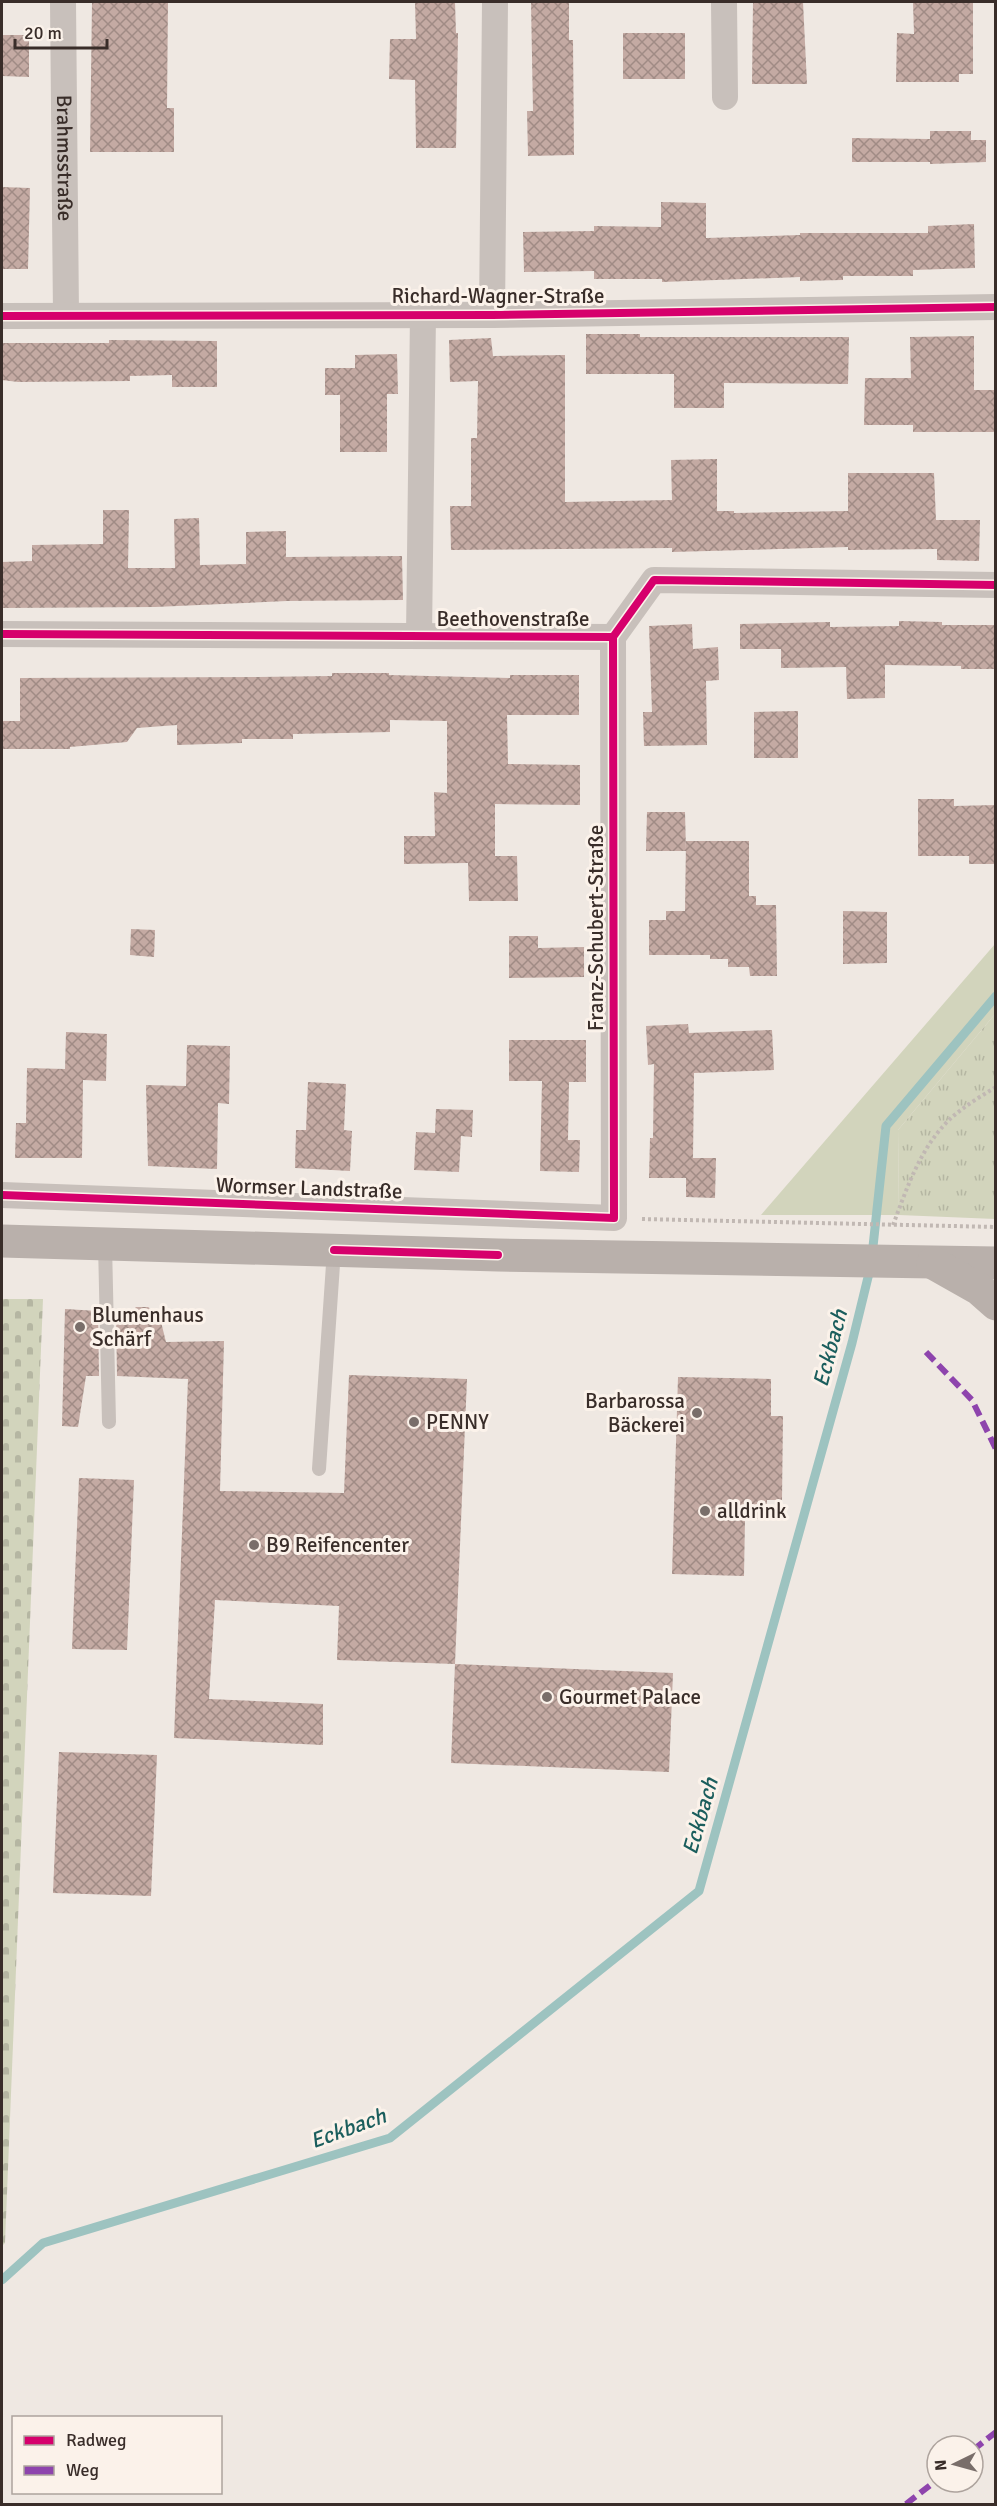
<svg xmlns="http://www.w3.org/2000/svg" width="997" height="2506" viewBox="0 0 997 2506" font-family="Signika,sans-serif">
<defs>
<pattern id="cemetery-stones" width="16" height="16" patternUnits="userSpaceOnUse" patternTransform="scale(1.5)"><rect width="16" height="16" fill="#d2d4bc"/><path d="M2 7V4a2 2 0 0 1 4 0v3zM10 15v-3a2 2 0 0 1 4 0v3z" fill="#b5b6a2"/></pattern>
<pattern id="park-tufts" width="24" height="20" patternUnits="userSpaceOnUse" patternTransform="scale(1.5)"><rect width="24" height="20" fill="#d2d4bc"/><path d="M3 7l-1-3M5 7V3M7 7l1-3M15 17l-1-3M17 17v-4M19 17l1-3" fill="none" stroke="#b5b6a2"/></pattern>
<pattern id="building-cross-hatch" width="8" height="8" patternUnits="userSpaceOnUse" patternTransform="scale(1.5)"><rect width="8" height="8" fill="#c4aaa3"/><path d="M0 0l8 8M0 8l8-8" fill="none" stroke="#a08b85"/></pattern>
</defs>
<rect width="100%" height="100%" fill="#efe8e2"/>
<path fill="#d2d4bc" d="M995 944V1014L898 1130 899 1215H761Z"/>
<path fill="url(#cemetery-stones)" d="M2 1299H43L5 2243 2 2246Z"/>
<path fill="url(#park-tufts)" d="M995 1014V1219L899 1215 898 1130Z"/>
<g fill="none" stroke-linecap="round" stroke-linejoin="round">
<path stroke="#9dc3c0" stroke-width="9" d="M2 2280 43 2243 390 2138 699 1891 852 1343 871 1265 886 1126 996 996"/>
</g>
<g fill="url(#building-cross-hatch)">
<path d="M92 2H168L167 108H174V152H90Z"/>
<path d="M415 2H455L456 33H458L456 148H416L415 80 389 79 390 39H416Z"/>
<path d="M531 2H569V40H573L574 155 528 156 527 111H533Z"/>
<path d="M753 2H803L807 84H752Z"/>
<path d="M913 2H973V74H959V82H896L897 33 914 34Z"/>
<rect x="623" y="33" width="62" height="46"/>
<path d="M2 35H29V77L2 76Z"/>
<path d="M930 131H971V140H986V162L930 164V162H852V138L930 139Z"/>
<path d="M2 187 30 188 28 269H2Z"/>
<path d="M661 202 706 203V238L800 235V233H928V226L974 224 975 268 913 270V276H843V280L800 281V277L662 282V279H594V271L524 272 523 232 594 231V226L661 227Z"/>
<path d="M586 334H640V337H849L848 384 724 383V408H674V374H586Z"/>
<path d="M974 336V390H996V432H913V425H864L865 378H911L910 337Z"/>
<path d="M491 338 493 356 565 355V502L672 500 671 460 717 459V511H734V513L848 511V473H934L936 520H980L979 561 937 560V549L848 550V547L672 552V548L451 550 450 506H471V438H477L478 381 450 382 449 340Z"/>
<path d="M109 340 217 341V387H172V375L130 376V381L18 382 2 380V343H109Z"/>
<path d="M397 354 398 394H387V452H340V395H325V368H355V355Z"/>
<path d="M103 510H129L128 568H175L174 519 199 518 200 565 246 564V532L286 531V557L402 556 403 600 287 601 155 607 2 608V562L32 561V545L103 544Z"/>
<path d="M899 621 942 622V625H996V669H961V666L885 665V698L847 699 846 667 781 668V649H740V624L830 622V627L899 626Z"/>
<path d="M692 624 693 649 718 647 719 680 706 681 707 745 644 746 643 712H652L649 626Z"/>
<path d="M332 673H389V675L510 678V675H579V715H507L508 764 580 765V805L495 804V856H517L518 901H469L468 863 404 864V836H435L434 792 447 793V721L390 720V732L293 734V739H242V743L177 745V725L137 728 127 742 70 747V749H2V721H20V678L258 677 332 676Z"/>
<path d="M798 711V758H754V712Z"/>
<path d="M918 799H954V806L996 805V864H969V856H918Z"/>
<path d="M647 812H685L686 851H646Z"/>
<path d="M686 841H749V896H756V905H776L777 976H750L749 967H728V959H710V955H649V920H666V911H685Z"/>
<path d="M843 911 887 912V963L843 964Z"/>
<path d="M131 929 155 930 154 957 130 955Z"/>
<path d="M509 936H538V948L584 947V977L509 978Z"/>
<path d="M688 1024 689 1033 772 1030 774 1070 694 1073 693 1158H716L715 1198 686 1197V1178H649L650 1138H653L654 1064 648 1065 646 1026Z"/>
<path d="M66 1032 107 1034 106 1081 83 1080 82 1158H15L16 1123H26L27 1068 65 1069Z"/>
<path d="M509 1040H586V1082H569L568 1140H580L579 1172 540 1171 542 1081H509Z"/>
<path d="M187 1045 230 1046 229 1104 218 1103 217 1169 148 1166 146 1085 186 1086Z"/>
<path d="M308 1082 346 1084 344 1130 352 1131 350 1171 295 1168 296 1130H306Z"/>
<path d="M436 1109 473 1110 472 1137 461 1136 459 1172 414 1170 416 1132 435 1133Z"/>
<path d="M136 1307H148L159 1314 166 1342 224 1341 220 1491 344 1493 349 1375 467 1379 455 1664 337 1660 339 1606 215 1600 209 1699 323 1704V1745L174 1738 188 1379 117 1376 116 1311 131 1312Z"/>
<path d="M65 1309 98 1311 99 1376H86L78 1427 62 1426Z"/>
<path d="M678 1377 771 1379V1416H783L782 1500H767L766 1519H745L744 1576 672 1574Z"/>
<path d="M79 1478 134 1480 127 1650 72 1649Z"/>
<path d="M455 1664 673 1673 669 1772 451 1763Z"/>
<path d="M59 1752 157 1755 151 1896 53 1893Z"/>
</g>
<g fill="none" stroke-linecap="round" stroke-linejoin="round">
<g stroke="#c1b8b3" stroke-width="4" stroke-dasharray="3 3" stroke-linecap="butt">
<path d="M642 1219 996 1227"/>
<path d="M893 1225C907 1188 920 1148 950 1119 963 1107 981 1096 996 1087"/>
</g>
<g stroke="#c8c0bb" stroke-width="14">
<path d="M105 1244 109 1422"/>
<path d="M319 1469 334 1250"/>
</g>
<g stroke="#c8c0bb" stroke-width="26">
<path id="s1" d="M63 2 66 315"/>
<path d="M724 2 725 97"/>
<path d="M492 315 495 2"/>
<path d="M2 316 492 315 996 307"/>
<path d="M2 634 613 637 654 580 996 585"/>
<path d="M419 636 423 314"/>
<path d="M2 1195 614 1218 613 637"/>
</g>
<g stroke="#b9b0ab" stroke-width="33">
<path d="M2 1241 498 1255 996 1263"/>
<path d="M933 1263 979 1289 996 1304"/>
</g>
<g stroke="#8e44ad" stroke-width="6" stroke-dasharray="12 6" stroke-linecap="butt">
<path d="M926 1352 972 1400 996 1449"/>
<path d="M973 2450 996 2432"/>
<path d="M906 2504 937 2480"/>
</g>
<g stroke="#fbf2ea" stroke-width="11">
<g id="cycleway">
<path d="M2 316 492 315 996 307"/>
<path d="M2 634 613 637 654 580 996 585"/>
<path d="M2 1195 614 1218 613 637"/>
<path d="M334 1250 498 1255"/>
</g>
</g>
<use href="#cycleway" stroke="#d6006c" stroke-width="8"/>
</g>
<g fill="#796e6a" stroke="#fbf2ea" stroke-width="2">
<circle cx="80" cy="1327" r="6"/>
<circle cx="697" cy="1413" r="6"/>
<circle cx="414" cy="1422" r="6"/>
<circle cx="705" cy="1511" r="6"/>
<circle cx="254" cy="1545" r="6"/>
<circle cx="547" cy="1697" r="6"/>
</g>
<g text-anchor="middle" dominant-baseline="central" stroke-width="6" stroke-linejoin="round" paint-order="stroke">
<g font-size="21" fill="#392d29" stroke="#fbf2ea">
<text stroke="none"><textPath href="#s1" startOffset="156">Brahmsstraße</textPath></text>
<text x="498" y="296">Richard-Wagner-Straße</text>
<text x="513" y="619">Beethovenstraße</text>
<text transform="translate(596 928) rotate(-90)">Franz-Schubert-Straße</text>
<text transform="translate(309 1188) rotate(2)">Wormser Landstraße</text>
</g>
<g font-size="21" fill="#392d29" stroke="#fbf2ea" text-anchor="start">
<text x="92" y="1315">Blumenhaus<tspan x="92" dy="24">Schärf</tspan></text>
<text x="685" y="1401" text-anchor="end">Barbarossa<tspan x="685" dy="24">Bäckerei</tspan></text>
<text x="426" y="1422">PENNY</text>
<text x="717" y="1511">alldrink</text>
<text x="266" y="1545">B9 Reifencenter</text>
<text x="559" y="1697">Gourmet Palace</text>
</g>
<g font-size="22" font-style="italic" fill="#1b5e5d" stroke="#fbf2ea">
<text transform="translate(830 1348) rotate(-75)">Eckbach</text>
<text transform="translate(700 1816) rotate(-74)">Eckbach</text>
<text transform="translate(348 2128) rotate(-20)">Eckbach</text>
</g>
</g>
<rect width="997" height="2506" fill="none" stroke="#392d29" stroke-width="6"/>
<rect x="12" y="2416" width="210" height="78" fill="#fbf2ea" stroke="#ada39d" stroke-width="1.5"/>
<rect x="24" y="2436" width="30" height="9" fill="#d6006c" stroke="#ada39d" stroke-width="1.5"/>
<text x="66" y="2446" font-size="18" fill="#392d29">Radweg</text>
<rect x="24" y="2466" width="30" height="9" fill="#8e44ad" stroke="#ada39d" stroke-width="1.5"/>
<text x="66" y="2476" font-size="18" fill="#392d29">Weg</text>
<g transform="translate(955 2464) rotate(265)"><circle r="28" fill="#fbf2ea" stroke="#ada39d" stroke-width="1.5"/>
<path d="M0-4.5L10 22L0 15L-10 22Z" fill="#796e6a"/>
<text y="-9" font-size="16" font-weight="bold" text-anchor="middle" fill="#392d29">N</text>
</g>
<path d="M15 39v9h92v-9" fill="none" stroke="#392d29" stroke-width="3"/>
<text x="24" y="39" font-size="18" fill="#392d29" stroke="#fbf2ea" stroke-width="4.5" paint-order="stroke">20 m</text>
</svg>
